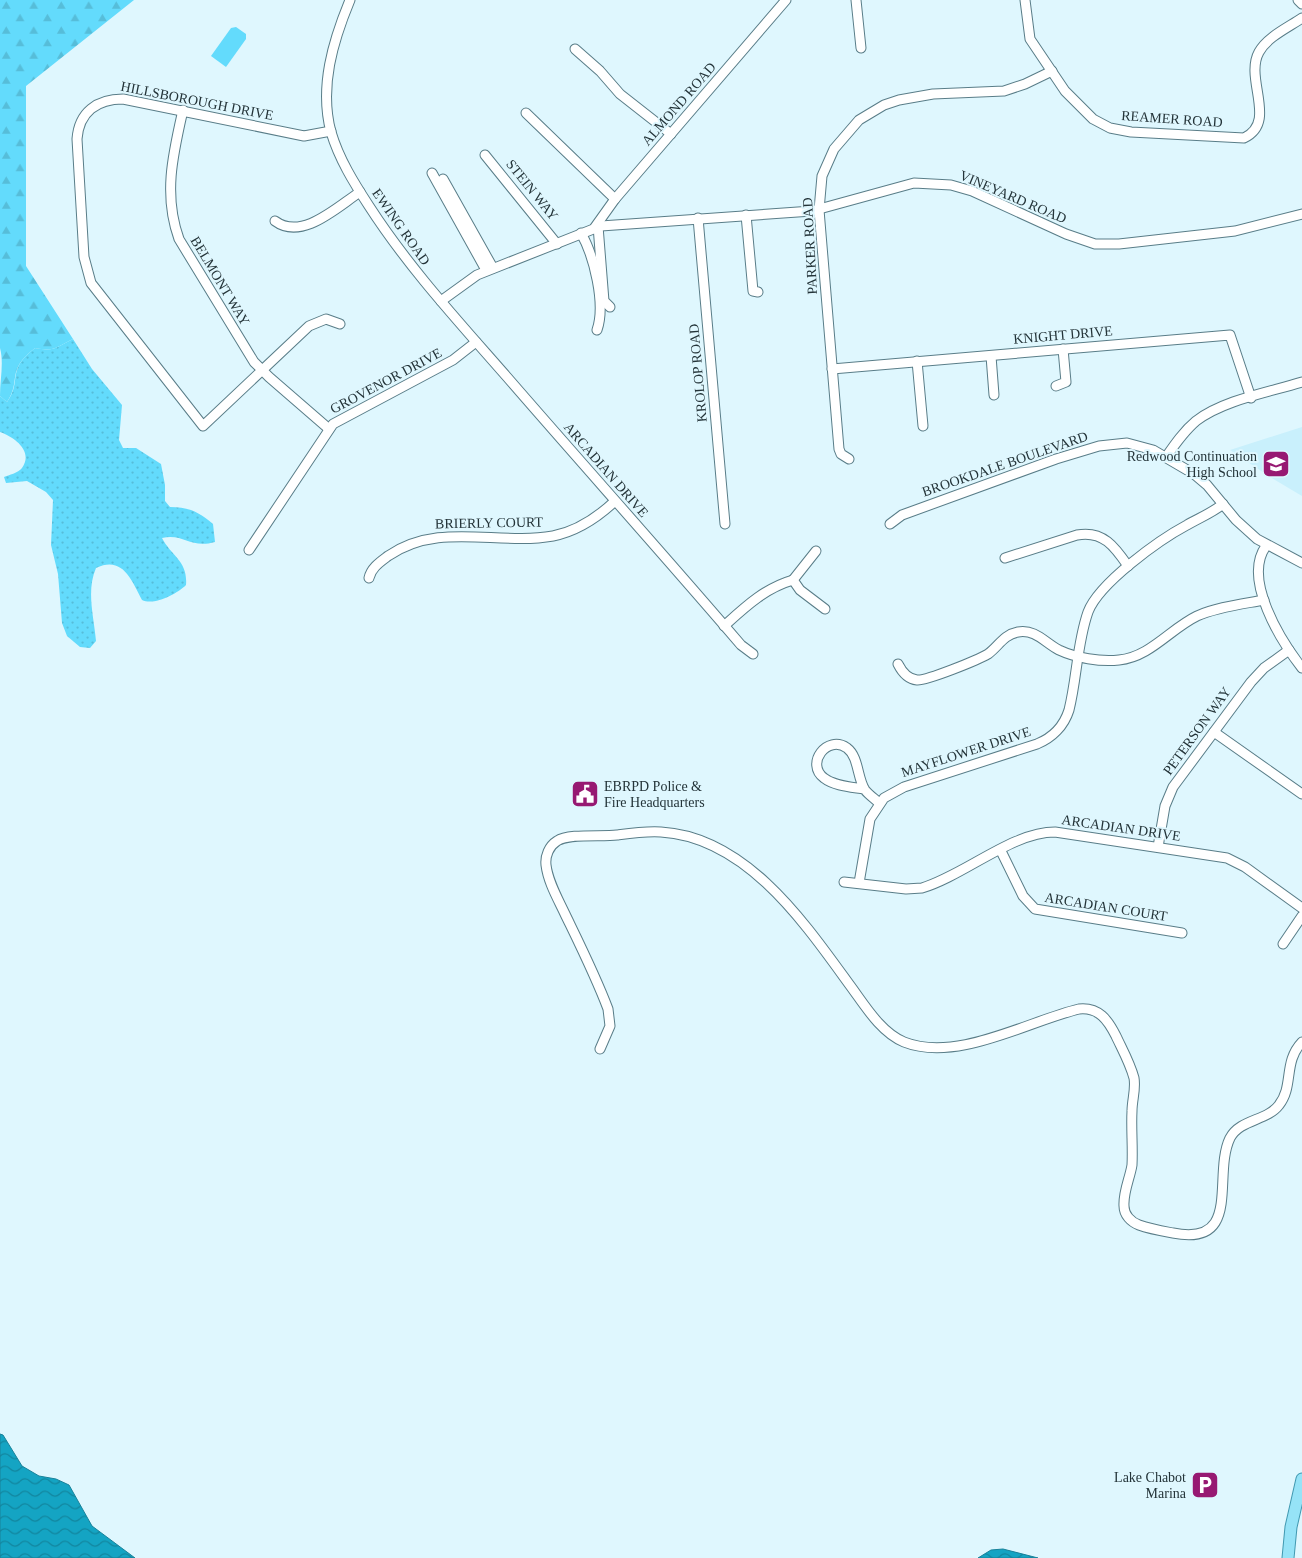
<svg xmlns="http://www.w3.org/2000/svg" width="1302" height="1558" viewBox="0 0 1302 1558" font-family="Georgia,serif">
<defs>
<pattern id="grass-dots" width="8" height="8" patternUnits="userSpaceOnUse" patternTransform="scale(1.25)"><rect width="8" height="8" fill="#63dbfc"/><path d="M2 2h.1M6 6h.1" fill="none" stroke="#56bdd9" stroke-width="1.8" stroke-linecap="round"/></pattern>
<pattern id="forest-firs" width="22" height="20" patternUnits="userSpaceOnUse" patternTransform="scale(1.25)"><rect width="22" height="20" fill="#63dbfc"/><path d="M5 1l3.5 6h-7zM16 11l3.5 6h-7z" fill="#56bdd9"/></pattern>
<pattern id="water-waves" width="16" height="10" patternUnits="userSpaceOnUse" patternTransform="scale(1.25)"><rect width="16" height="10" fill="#14a4c3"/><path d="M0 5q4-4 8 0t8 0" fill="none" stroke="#12869f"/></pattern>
</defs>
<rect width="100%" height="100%" fill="#dff7fe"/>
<path fill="#c9f0fc" d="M1302 427V496L1270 477 1230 450Z"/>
<path fill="url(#grass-dots)" d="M73 339 92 369 122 405 119 440 123 448H136L161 464 165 485V501L170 507C189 507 199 512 213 524L215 542C190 549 184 533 162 538 172 557 188 561 186 585 177 594 154 606 142 600 132 581 123 555 96 568 86 591 94 617 96 641L90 648 80 647 67 636 62 623 58 574 51 545 53 500 46 492 27 481 6 483 4 477C9 475 18 473 22 468 34 451 14 437 0 432V396L7 402C23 380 5 371 35 348 55 352 56 347 73 339Z"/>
<path fill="url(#forest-firs)" d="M0 0H134L26 86V266L73 339C56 347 55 352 35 348 5 371 22 380 7 402L0 396C0 379 4 363 0 348Z"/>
<path fill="#63dbfc" d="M236 27 246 34V39L226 67 211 56 231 28Z"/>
<g fill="url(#water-waves)" stroke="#19829a">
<path d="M0 1434 3 1435 22 1466 39 1476 56 1479 69 1485 92 1526 135 1558H0Z"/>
<path d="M1003 1549 1038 1558H978L991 1550Z"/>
</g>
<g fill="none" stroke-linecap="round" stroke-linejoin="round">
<g stroke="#597d88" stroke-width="11">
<g id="minor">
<path d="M350 0C333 41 319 87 331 132 339 159 354 183 369 206 409 268 459 322 507 377 585 467 664 555 741 645L753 654"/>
<path d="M856 0 861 48"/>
<path d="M1025 0 1030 39 1065 91 1093 119 1110 128 1131 132 1244 138C1278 122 1244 79 1259 52 1267 37 1289 27 1302 18"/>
<path d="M1298 0 1302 4"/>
<path d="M575 49 600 71 620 94 671 134"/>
<path d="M183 110C173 154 163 195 179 239L254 362 269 377 329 429"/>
<path d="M526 113 615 199"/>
<path d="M331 131 304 136 123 99C97 99 79 112 77 139L84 257 91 283 203 426 309 326 326 319 340 324"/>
<path d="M485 155 557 244"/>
<path d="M432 173 486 270"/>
<path d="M443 179 493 268"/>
<path d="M746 215 753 291 758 292"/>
<path d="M698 218 725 524"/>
<path d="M275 221C302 241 337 207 360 192"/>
<path d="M598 226 604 301 610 307"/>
<path d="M595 227 615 199 786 0"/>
<path d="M581 233C594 256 606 304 597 330"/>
<path d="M441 301 477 275 601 226 812 211 914 183 951 185 972 191 1066 234 1095 244H1119L1235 231 1302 214"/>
<path d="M991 356 994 395"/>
<path d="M917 361 923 426"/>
<path d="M832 369 1230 335 1251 398"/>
<path d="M1056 386 1066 382 1063 349"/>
<path d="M1166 457C1175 444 1184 431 1196 421 1223 400 1270 392 1302 382"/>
<path d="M849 459 841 454 839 449 819 210 822 176 834 149 859 120 884 105 899 100 933 94 1004 91 1025 84 1052 71"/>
<path d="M890 524 902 515 1056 459 1099 446 1127 443 1153 450 1194 474 1207 485 1236 520 1257 539 1302 563"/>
<path d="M1266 546C1242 579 1281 641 1302 668"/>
<path d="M249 550 333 424 453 360 476 342"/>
<path d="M1005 558 1077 535C1103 530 1115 547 1128 566"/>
<path d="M369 578C371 568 380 562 388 556 439 521 497 546 553 536 578 531 597 518 615 501"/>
<path d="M793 580 800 590 825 609"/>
<path d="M793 580 816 551"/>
<path d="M724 626C745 607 765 588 793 580"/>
<path d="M898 664C902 672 907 679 917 680 926 681 978 660 988 654 999 646 1003 635 1018 632 1036 629 1045 643 1059 650 1076 658 1100 662 1119 660 1150 657 1170 629 1197 616 1217 607 1243 604 1264 600"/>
<path d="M1214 732 1302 794"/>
<path d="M864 789C852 787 834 786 824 778 805 764 827 734 847 748 859 757 857 778 865 790 869 795 875 799 879 803"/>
<path d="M1158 847 1165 806 1173 787 1251 682 1264 668 1289 650"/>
<path d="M1001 851 1023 896 1035 909 1182 933"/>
<path d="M844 882 906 889 922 888C965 875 1012 832 1055 832L1227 858 1245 867 1302 908"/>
<path d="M859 883 870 819 884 798 904 787 1037 744C1052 738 1064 726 1069 710 1077 678 1077 643 1088 612 1099 583 1159 540 1187 525 1199 518 1212 513 1223 504"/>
<path d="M1283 944 1302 916"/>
<path d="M600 1049 610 1026 608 1009C596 977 580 945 565 914 558 899 548 882 546 865 545 856 549 846 557 841 569 833 602 837 617 835 632 833 646 831 661 832 746 837 804 922 849 984 864 1004 880 1032 904 1042 957 1063 1028 1021 1079 1009 1099 1007 1108 1020 1116 1036 1122 1049 1130 1063 1134 1078 1136 1089 1132 1100 1132 1111 1131 1129 1133 1147 1132 1165 1130 1178 1123 1192 1124 1206 1124 1215 1131 1222 1139 1225 1150 1229 1162 1231 1173 1233 1243 1247 1212 1175 1230 1138 1240 1119 1267 1121 1279 1105 1294 1086 1283 1062 1302 1042"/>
</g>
</g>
<g stroke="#4199b1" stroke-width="13">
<path id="major" d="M1288 1558 1291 1527 1302 1479"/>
</g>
<use href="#minor" stroke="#fff" stroke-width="9"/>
<use href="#major" stroke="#96e3f7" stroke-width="11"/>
</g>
<defs>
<g id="school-square" transform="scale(1.4375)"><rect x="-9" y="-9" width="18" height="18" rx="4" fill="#971972" stroke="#dff7fe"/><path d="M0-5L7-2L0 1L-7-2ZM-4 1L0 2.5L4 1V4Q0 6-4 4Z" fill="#fff"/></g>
<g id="civic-square" transform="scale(1.4375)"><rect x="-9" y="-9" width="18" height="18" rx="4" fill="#971972" stroke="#dff7fe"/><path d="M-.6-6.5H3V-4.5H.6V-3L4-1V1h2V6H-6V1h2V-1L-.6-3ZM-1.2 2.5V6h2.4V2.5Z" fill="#fff"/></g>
<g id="parking-square" transform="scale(1.4375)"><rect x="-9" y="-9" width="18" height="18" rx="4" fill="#971972" stroke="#dff7fe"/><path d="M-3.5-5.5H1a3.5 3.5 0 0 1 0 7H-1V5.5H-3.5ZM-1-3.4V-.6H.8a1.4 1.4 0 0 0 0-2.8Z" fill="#fff"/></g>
</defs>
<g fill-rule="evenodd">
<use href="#school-square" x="1276" y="464"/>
<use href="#civic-square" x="585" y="794"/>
<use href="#parking-square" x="1205" y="1485"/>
</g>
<g text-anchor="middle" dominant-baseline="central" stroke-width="4" stroke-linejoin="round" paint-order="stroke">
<g font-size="14" fill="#243439" stroke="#dff7fe">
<text transform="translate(197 101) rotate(11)">HILLSBOROUGH DRIVE</text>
<text transform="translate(679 104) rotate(-49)">ALMOND ROAD</text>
<text transform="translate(1172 119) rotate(4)">REAMER ROAD</text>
<text transform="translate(532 190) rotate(51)">STEIN WAY</text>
<text transform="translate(1013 197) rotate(23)">VINEYARD ROAD</text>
<text transform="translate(401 227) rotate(55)">EWING ROAD</text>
<text transform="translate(810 246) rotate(-93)">PARKER ROAD</text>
<text transform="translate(220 281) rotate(59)">BELMONT WAY</text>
<text transform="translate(1063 335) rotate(-5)">KNIGHT DRIVE</text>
<text transform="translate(698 373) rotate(-95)">KROLOP ROAD</text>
<text transform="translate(386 381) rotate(-28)">GROVENOR DRIVE</text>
<text transform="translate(1005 464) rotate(-19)">BROOKDALE BOULEVARD</text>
<text transform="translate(606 470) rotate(49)">ARCADIAN DRIVE</text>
<text transform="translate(489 523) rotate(-1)">BRIERLY COURT</text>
<text transform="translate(1197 731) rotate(-54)">PETERSON WAY</text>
<text transform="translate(966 752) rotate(-18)">MAYFLOWER DRIVE</text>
<text transform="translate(1121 828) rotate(8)">ARCADIAN DRIVE</text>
<text transform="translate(1106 907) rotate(9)">ARCADIAN COURT</text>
</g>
<g font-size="14" fill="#243439" stroke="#dff7fe" text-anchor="end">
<text x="1257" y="456">Redwood Continuation<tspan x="1257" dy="16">High School</tspan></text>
<text x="604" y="786" text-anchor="start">EBRPD Police &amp;<tspan x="604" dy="16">Fire Headquarters</tspan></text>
<text x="1186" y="1477">Lake Chabot<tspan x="1186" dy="16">Marina</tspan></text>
</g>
</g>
</svg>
